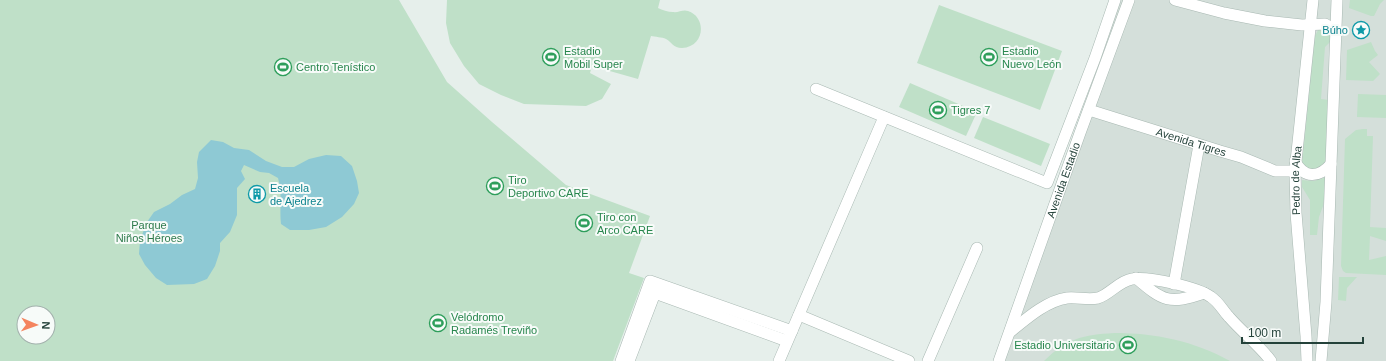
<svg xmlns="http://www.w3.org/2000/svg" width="1386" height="361" viewBox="0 0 1386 361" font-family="Helvetica,sans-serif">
<rect width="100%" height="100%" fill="#e6efeb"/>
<path fill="#d4dfda" d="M1121 0H1386V361H993Z"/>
<g fill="#bfe0c8" fill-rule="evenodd">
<path d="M0 0H399L447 82 492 122 566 185 650 216 629 273 644 278 613 361H0ZM24 313H48V337H24Z"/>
<path d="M447 0H660L658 8C662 10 668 12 673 12 678 13 683 9 688 11 707 17 705 47 682 48 673 48 672 42 666 39 662 37 655 37 651 36L638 79 592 66 590 73 611 84 602 99 586 106 524 104 501 95 479 84 464 66 450 43 446 23Z"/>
<path d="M1350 0H1384L1380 4 1374 16H1371L1349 8Z"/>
<path d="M939 5 1062 51 1040 110 917 63Z"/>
<path d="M1322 28 1330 32V42L1325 47 1321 99 1329 100 1326 162 1324 167 1311 171 1302 164 1315 36 1318 30Z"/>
<path d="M1371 42 1375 51 1378 55 1369 62 1380 74 1373 81 1346 80 1347 50Z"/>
<path d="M910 83 977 112 966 136 899 107Z"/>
<path d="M1358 94 1386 95V118L1357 117Z"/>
<path d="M983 117 1050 144 1041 166 974 138Z"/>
<path d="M1363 129H1367V136H1373L1370 227 1386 228V241L1370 236 1369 260 1386 256V275L1346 273 1343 271 1341 266 1345 139 1356 130Z"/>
<path d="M1327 177 1323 206 1319 217 1317 235H1310V200L1302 187V180L1314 181Z"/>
<path d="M1339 277H1357L1347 288 1346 301 1338 300Z"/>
<path d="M1114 333C1155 333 1194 341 1230 361H1044C1067 338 1083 335 1114 333Z"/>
</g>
<path fill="#8ec9d4" d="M211 140 223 142 234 148 249 150 266 161 282 167H294L309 159 326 155 341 156 352 166 357 181 359 193 354 204 342 217 326 227 309 230H290L281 224C279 207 283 195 278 178L269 173 260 172 244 165 241 171 245 179 237 188V215L230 232 220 243V251L215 266 207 279 194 284 167 285 156 278 145 265 139 254 140 240 147 222 154 212 170 204 182 195 195 189 198 178 197 162 199 152Z"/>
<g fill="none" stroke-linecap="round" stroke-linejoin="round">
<g stroke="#a8b8b2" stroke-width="12">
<g id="minor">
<path d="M1175 0 1224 13 1265 21 1302 25 1325 24 1336 31"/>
<path d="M816 89 1047 183 1095 58 1115 0"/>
<path id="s1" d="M1089 110 1220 151 1241 157 1275 171H1295"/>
<path d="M1295 161C1304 179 1319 178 1331 164"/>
<path d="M1136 278C1163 301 1169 305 1204 293"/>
<path d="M1174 284 1199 145"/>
<path d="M799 315 909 361"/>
<path d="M1010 332C1026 319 1046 301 1067 298 1077 297 1088 300 1098 298 1109 295 1119 281 1132 279 1149 276 1197 287 1211 297 1219 302 1223 311 1229 317 1243 333 1259 345 1271 361"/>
<path d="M621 361 650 281 792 331"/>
<path d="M629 361 655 293 787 341"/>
<path d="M779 361 884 117"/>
<path d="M928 361 977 248"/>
<path id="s2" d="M999 361 1080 133 1129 0"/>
<path id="s3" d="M1307 361 1306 336 1296 213 1295 171 1313 0"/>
<path d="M1321 361 1326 302 1337 0"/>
</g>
</g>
<use href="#minor" stroke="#fff" stroke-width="11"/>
</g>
<defs>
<g id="sight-ring" transform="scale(0.9)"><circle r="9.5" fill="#f7fbf9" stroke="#0f9aa8" stroke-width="1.5"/><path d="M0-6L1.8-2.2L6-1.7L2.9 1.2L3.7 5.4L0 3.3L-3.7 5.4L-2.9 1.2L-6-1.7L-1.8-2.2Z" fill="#0f9aa8"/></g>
<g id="stadium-ring" transform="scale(0.9)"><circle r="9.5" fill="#f7fbf9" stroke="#2e9e5b" stroke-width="1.5"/><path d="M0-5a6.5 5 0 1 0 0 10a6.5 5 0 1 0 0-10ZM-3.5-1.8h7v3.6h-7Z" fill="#2e9e5b"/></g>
<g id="building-ring" transform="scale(0.9)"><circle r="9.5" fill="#f7fbf9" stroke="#0f9aa8" stroke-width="1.5"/><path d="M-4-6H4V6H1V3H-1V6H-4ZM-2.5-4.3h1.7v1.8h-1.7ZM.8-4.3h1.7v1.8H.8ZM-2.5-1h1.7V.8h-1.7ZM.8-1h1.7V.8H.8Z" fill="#0f9aa8"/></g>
</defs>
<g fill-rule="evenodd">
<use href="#sight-ring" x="1361" y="30"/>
<use href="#stadium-ring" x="551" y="57"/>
<use href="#stadium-ring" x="989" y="57"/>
<use href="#stadium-ring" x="283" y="67"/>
<use href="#stadium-ring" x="938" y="110"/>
<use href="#stadium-ring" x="495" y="186"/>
<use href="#building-ring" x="257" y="194"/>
<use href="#stadium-ring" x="584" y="223"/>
<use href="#stadium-ring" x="438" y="323"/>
<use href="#stadium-ring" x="1128" y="345"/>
</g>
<g text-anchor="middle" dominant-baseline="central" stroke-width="4" stroke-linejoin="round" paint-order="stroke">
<g font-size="11" fill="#0d838f" stroke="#f7fbf9" text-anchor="end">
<text x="1348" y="30">Búho</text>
<text x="270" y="188" text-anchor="start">Escuela<tspan x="270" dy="13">de Ajedrez</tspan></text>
</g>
<g font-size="11" fill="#27864d" stroke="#f7fbf9" text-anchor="start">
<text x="564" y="51">Estadio<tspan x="564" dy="13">Mobil Super</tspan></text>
<text x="1002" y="51">Estadio<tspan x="1002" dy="13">Nuevo León</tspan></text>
<text x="296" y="67">Centro Tenístico</text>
<text x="951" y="110">Tigres 7</text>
<text x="508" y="180">Tiro<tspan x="508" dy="13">Deportivo CARE</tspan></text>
<text x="597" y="217">Tiro con<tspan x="597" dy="13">Arco CARE</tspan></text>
<text x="451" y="317">Velódromo<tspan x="451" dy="13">Radamés Treviño</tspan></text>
<text x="1115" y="345" text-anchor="end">Estadio Universitario</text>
</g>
<g font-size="11" fill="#24423a" stroke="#f7fbf9">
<text stroke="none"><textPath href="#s1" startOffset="107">Avenida Tigres</textPath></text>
<text stroke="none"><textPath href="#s2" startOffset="192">Avenida Estadio</textPath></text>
<text stroke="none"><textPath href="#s3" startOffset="181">Pedro de Alba</textPath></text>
</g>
<g font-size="11" fill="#2d7a4b" stroke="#f7fbf9">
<text x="149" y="225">Parque<tspan x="149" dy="13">Niños Héroes</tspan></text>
</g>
</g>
<g transform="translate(36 325) rotate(92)"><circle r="19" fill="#f7fbf9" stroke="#a3b1ad"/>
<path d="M0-3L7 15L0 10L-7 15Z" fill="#f4845f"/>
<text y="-6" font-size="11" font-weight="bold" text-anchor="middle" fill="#24423a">N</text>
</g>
<path d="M1242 337v6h121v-6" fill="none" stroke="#24423a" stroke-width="2"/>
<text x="1248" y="337" font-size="12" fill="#24423a" stroke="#f7fbf9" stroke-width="3" paint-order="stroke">100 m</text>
</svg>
